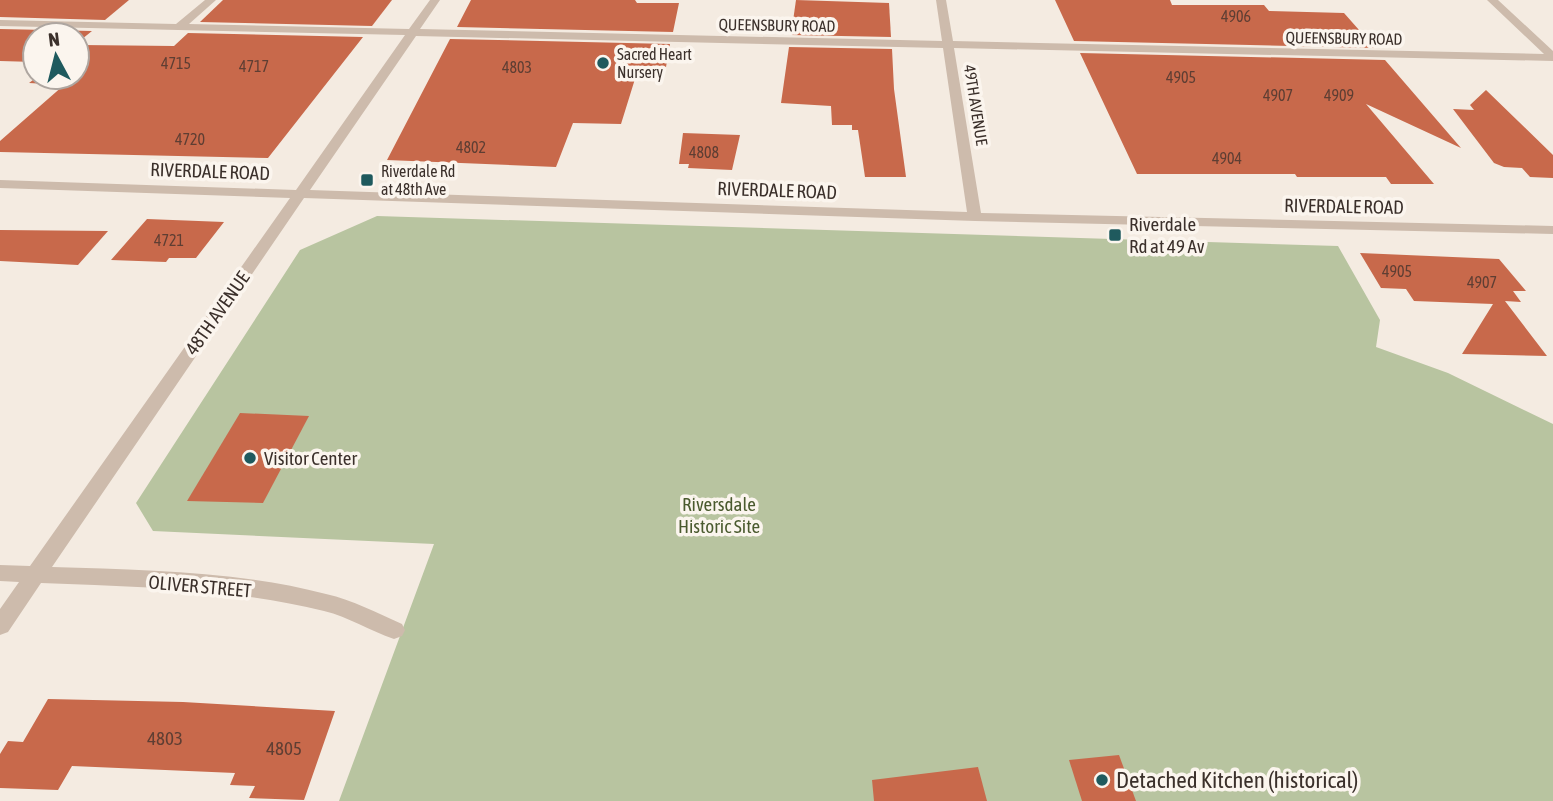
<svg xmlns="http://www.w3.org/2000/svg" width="1553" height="801" viewBox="0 0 1553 801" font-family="'Asap Condensed',sans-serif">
<rect width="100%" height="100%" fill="#f4ebe1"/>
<path fill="#b8c4a0" d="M377 216 1338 246 1380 320 1376 347 1448 373 1553 424V801H339L434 544 153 531 136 503 300 250Z"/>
<g fill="#c8694b">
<path d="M0 0H129L105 20 0 17Z"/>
<path d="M223 0H392L372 26 200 22Z"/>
<path d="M471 0H635L637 3H679L673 32 457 27Z"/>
<path d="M796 0 889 3 891 37 791 35Z"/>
<path d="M1055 0H1170L1172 5H1264L1269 11 1344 13 1375 48 1074 41Z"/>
<path d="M0 29 92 31 77 43V35H35V62L0 61Z"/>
<path d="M188 33 363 37 268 158 0 152V141L64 85 29 83 37 77H77V48L81 45 174 46Z"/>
<path d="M450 39 670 44 666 67 639 66 621 124 573 123 556 167 387 160Z"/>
<path d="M789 47 892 49 894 89 906 177H865L858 130H852V125H832L831 106 781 103Z"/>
<path d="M1080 53 1385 60 1461 148 1366 104 1434 184H1391L1386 177H1297L1295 174H1137Z"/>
<path d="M1486 90 1553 155V178L1530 177 1522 168 1504 167 1494 163 1453 109 1474 110 1470 105Z"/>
<path d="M683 133 740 135 732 170 688 168 689 164H679Z"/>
<path d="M147 219 224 222 196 258H169L166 262 111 260Z"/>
<path d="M0 230 108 231 78 265 0 261Z"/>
<path d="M1360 253 1499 259 1526 291H1513L1521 302 1505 301 1547 356 1462 354 1493 304 1414 301 1406 289 1381 288Z"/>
<path d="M240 413 309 416 263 503 187 501Z"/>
<path d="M48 699 183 702 335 711 304 800 249 798 255 786 230 785 235 773 72 766 58 790 0 788V754L8 741 23 742Z"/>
<path d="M1119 755 1136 801H1082L1069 760Z"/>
<path d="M978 767 987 801H874L872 780Z"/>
</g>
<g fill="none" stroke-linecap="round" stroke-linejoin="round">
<path fill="#cdbbac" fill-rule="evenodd" d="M205 0H216L189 24 409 29 430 0H440L420 29 942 41 936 0H946L953 41 1544 54 1487 0H1498L1553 51V61L954 48 981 213 1553 226V234L975 221 304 198 52 567C143 570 238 571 326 594 353 600 377 613 402 624L405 630 402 636 394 639C370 631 349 617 324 611 233 588 135 587 41 583L8 632 0 635V609L19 582 0 581V565L30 566 290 198 0 188V180L296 190 405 35 0 26V20L176 24ZM416 36 943 48 967 212 310 190Z"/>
</g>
<g fill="#1f5a5e" stroke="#fbf5ee" stroke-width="2.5">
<circle cx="603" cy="63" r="7"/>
<rect x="360" y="173" width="14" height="14" rx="3.5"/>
<rect x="1108" y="228" width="14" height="14" rx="3.5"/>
<circle cx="250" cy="458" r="7"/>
<circle cx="1102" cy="780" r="7"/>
</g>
<g text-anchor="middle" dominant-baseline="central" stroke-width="7" stroke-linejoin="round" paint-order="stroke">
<g font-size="16" fill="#5e3e33">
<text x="1236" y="16">4906</text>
<text x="176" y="63">4715</text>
<text x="254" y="66">4717</text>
<text x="517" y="67">4803</text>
<text x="1181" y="77">4905</text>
<text x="1278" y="95">4907</text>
<text x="1339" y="95">4909</text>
<text x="190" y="139">4720</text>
<text x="471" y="147">4802</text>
<text x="704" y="152">4808</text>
<text x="1227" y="158">4904</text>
<text x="169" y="240">4721</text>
<text x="1397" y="271">4905</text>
<text x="1482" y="282">4907</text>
</g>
<g font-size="16" fill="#3b302b" stroke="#fbf5ee">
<text transform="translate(777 25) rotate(1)">QUEENSBURY ROAD</text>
<text transform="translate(1344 38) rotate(1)">QUEENSBURY ROAD</text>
<text transform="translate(976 105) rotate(81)">49TH AVENUE</text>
</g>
<g font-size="16" fill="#3b302b" stroke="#fbf5ee" text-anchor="start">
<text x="617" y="54">Sacred Heart<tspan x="617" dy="18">Nursery</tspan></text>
<text x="381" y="171">Riverdale Rd<tspan x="381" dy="18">at 48th Ave</tspan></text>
</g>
<g font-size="19" fill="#3b302b" stroke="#fbf5ee">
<text transform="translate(210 171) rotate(2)">RIVERDALE ROAD</text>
<text transform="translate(777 190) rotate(2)">RIVERDALE ROAD</text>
<text transform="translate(1344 206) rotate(1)">RIVERDALE ROAD</text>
<text transform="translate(217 313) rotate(-55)">48TH AVENUE</text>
<text transform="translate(200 586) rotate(5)">OLIVER STREET</text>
</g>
<g font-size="19" fill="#3b302b" stroke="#fbf5ee" text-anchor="start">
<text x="1129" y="224">Riverdale<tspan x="1129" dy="22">Rd at 49 Av</tspan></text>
<text x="264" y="458">Visitor Center</text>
</g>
<g font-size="19" fill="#4a5a2e" stroke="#fbf5ee">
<text x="719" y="504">Riversdale<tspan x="719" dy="22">Historic Site</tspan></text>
</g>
<g font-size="19" fill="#5e3e33">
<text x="165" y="738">4803</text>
<text x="284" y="748">4805</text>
</g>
<g font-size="23" fill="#3b302b" stroke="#fbf5ee" text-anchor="start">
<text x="1116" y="780">Detached Kitchen (historical)</text>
</g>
</g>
<g transform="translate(56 56) rotate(353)"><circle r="33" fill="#fbf5ee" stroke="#aea6a0" stroke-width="2"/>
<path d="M0-5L12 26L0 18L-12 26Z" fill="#1f5a5e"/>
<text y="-10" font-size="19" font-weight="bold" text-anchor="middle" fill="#3b302b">N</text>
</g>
</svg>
